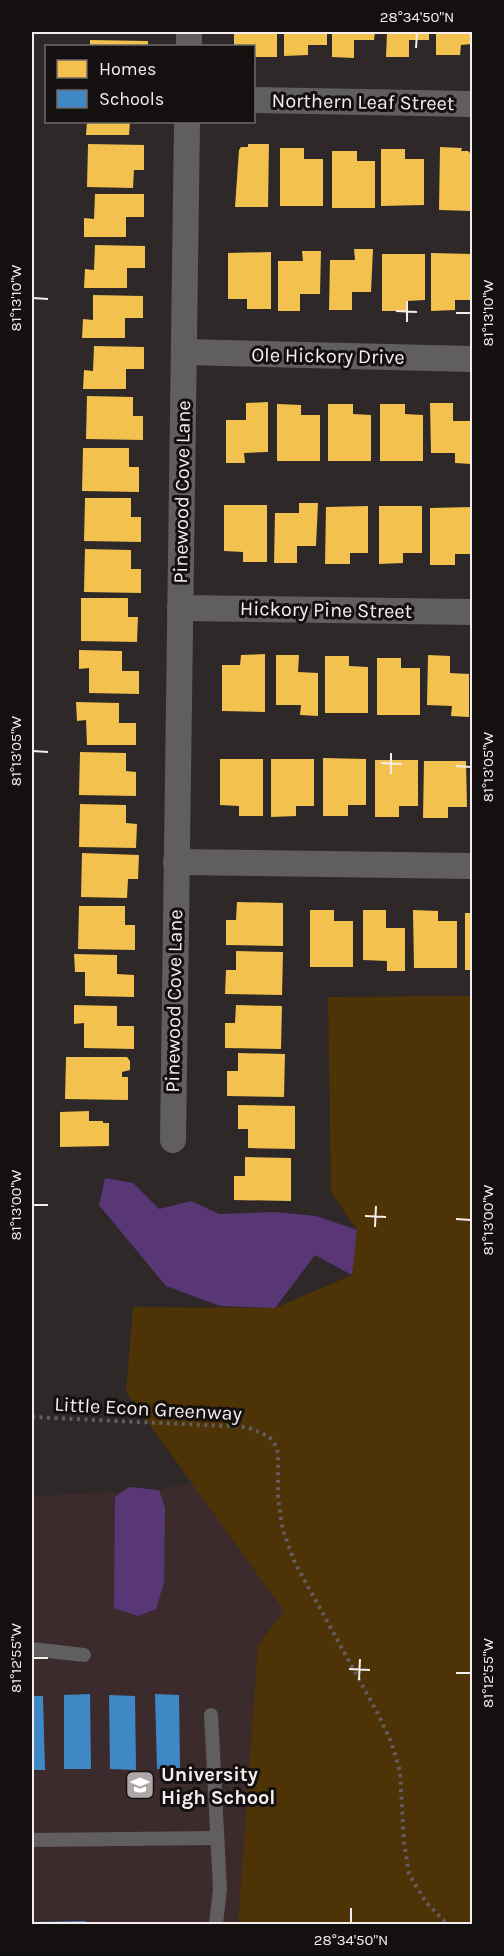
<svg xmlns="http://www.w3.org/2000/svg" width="504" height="1956" viewBox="0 0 504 1956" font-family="Karla,sans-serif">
<rect width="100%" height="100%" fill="#2e2828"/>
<path fill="#3c2b2d" d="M242 1469 284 1611 258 1645 238 1924H32V1496L159 1490Z"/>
<path fill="#4d3305" d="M472 996V1924H238L258 1645 284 1611 126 1392 133 1307 275 1308 352 1275 357 1230 331 1192 328 997Z"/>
<g fill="#593777">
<path d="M105 1178 133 1183 159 1209 191 1201 219 1214 274 1212 316 1216 357 1230 352 1275 315 1255 275 1308 220 1306 166 1286 99 1205Z"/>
<path d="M129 1487 159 1490 165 1508 164 1582 156 1609 138 1616 114 1608 115 1497Z"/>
</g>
<g fill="#f2c14e">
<path d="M234 32H277V57H254V46H234Z"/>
<path d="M284 32H327V45H308V55L284 56Z"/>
<path d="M332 32H375L374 40H354V58L332 57Z"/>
<path d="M387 32H429V40H409V57H386Z"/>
<path d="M436 32H472V44L461 45 460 55H436Z"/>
<path d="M90 40 148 41V46H90Z"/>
<path d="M87 122H130L129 135H86Z"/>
<path d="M88 144 144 145V170H134L133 188 87 187Z"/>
<path d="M248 144H269L268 207H235L239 150 241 147H248Z"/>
<path d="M440 147 462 148 461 151H468L471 154 472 211 439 210Z"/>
<path d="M280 148H304V159H323V206H280Z"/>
<path d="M381 149H405V159H424V205L381 206Z"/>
<path d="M332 151H357V161H375V208H332Z"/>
<path d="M95 194H144V217H126V237H84V218L94 219Z"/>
<path d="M95 245 145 246V268H127V288H84L85 269 94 270Z"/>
<path d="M354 249H373L371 292H352V310H329L330 260H355Z"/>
<path d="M302 251H321L320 294H300V311H278V261H303Z"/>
<path d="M271 252V309H247V299H228V253Z"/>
<path d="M431 253 472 254V300H455V310L431 311Z"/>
<path d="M382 254H425V300L406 301V311H382Z"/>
<path d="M93 295 143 296V318H125V338H82L83 319 93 320Z"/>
<path d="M94 346 144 347V369H126V389H83L84 370 93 371Z"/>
<path d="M87 396 133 397V416H143V440L86 439Z"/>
<path d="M268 402V452L244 453 245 463H226V420H246V403Z"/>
<path d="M430 403H453V421H472V464L455 463V453H431Z"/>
<path d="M277 404 301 405V415H320V461H277Z"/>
<path d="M328 404H353V414L371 415V461H328Z"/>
<path d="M380 404H405V414L423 415V461H380Z"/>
<path d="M83 448H129V467H139V492L82 491Z"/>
<path d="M85 498H131V517H141V542L84 541Z"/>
<path d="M299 503H318L316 546H297V563H274L275 513H299Z"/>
<path d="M224 505H267V562H243V552L224 551Z"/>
<path d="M368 506V553H350V564H325L326 507Z"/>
<path d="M379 506H422V553H403V563L379 564Z"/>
<path d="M472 507V554H455V565H430V508Z"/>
<path d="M85 549 131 550V569H141V593L84 592Z"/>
<path d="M81 598H128V617H138L137 642 81 641Z"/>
<path d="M79 650 122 651V671H139V694L89 693V668L79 669Z"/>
<path d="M265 654V712L222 711V665H240L241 655Z"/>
<path d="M276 655H299L298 672 318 673V716L300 715 301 705H276Z"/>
<path d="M428 655 450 656V673L469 674V717L451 716 452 706 427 705Z"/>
<path d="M325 656H349V666L368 667V713H325Z"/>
<path d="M377 658H401V668H420V715H377Z"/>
<path d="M76 702 119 703V723H136V745H87L86 720 77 721Z"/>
<path d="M80 752 126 753V771L136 772V796L79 795Z"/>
<path d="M323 758 366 759V805H348V816H323Z"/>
<path d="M220 759H263V816H239V806L220 805Z"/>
<path d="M271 759H314V806H296V816L271 817Z"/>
<path d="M375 760H418V806H399V817H375Z"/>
<path d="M424 761H466L467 807H448V818H423Z"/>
<path d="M80 804 126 805V823L137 824 136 848 79 847Z"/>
<path d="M82 853 139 855 138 879H128L127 898 81 897Z"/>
<path d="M237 902 283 903V946L226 945V920H236Z"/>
<path d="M79 906H125V925H135V950L78 949Z"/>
<path d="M310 910H334V921H353V967H310Z"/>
<path d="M363 910H386V928H405V971H387V961L363 960Z"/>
<path d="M413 910 438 911V921H457V968H414Z"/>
<rect x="465" y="913" width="7" height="57"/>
<path d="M236 951 283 952 282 995 225 994 226 970H236Z"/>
<path d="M74 954 117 955V974L134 975V997L85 996V972H75Z"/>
<path d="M74 1005 117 1006V1026H134V1049L84 1048V1023L74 1024Z"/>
<path d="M236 1005 282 1006 281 1049 225 1048V1023H235Z"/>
<path d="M238 1053 285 1054 284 1097 227 1096V1071H238Z"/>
<path d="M66 1057H127L130 1061V1070L122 1072V1077H128V1100L65 1099Z"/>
<path d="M238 1105 295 1106V1149L248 1148V1129H238Z"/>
<path d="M89 1111V1121H103V1123H109V1146L60 1147V1112Z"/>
<path d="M245 1157 291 1158V1201L234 1200V1176H245Z"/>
</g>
<g fill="#3f88c5">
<path d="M90 1694 91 1769H64V1695Z"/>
<path d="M155 1694 179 1695 180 1770 157 1769Z"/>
<path d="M109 1695 135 1696 136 1770 110 1769Z"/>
<path d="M32 1696H43L45 1770H32Z"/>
<path d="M86 1921V1924H32V1922Z"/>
</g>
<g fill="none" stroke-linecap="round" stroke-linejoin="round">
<path stroke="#625e5f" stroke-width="4" stroke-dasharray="3 4.5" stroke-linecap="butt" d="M32 1417 247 1427 268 1436 274 1442 278 1453V1498L283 1531 295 1563 377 1712 392 1744 400 1772 404 1842 409 1874 425 1901 447 1924"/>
<g stroke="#615e5f" stroke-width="14">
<path d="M32 1649 84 1655"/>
<path d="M211 1715 220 1889 216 1924"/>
<path d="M32 1840 217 1838"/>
</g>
<g stroke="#615e5f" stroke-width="26">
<path d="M189 46V32"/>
<path d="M254 100 472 104"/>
<path d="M184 352 472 359"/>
<path d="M180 608 472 612"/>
<path d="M176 862 472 866"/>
<path d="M173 1140 187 122"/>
</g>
</g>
<path fill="none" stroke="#f5eded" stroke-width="2" d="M416 48 417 33M33 298 48 299M396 311 417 312M456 313H471M407 322V301M33 751 48 752M381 763 402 764M456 766 471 767M391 774V753M33 1205H48M365 1216 386 1217M456 1219 471 1220M375 1227 376 1206M33 1658H48M349 1669 370 1670M456 1673H471M359 1680 360 1659M351 1923V1908"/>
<defs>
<g id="school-square" transform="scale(1.5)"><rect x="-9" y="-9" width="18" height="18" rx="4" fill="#afa8a8" stroke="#151010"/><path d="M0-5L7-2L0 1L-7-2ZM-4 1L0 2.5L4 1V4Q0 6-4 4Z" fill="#fff"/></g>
</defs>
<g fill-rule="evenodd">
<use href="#school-square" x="140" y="1785"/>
</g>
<g text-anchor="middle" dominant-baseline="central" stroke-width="6" stroke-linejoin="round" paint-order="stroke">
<g font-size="20" fill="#f5eded" stroke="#151010">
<text transform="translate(363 102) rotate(1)">Northern Leaf Street</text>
<text transform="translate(328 356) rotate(1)">Ole Hickory Drive</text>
<text transform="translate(182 492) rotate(-89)">Pinewood Cove Lane</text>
<text transform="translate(326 610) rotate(1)">Hickory Pine Street</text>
<text transform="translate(174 1001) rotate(-89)">Pinewood Cove Lane</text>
<text transform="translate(148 1409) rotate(3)">Little Econ Greenway</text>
</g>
<g font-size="20" font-weight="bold" fill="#f5eded" stroke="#151010" text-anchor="start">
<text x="161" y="1774">University<tspan x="161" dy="23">High School</tspan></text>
</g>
</g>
<rect width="504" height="1956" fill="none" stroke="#151010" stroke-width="66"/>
<rect x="45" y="45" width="210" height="78" fill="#151010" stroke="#6f6868" stroke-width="1.5"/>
<rect x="57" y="60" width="30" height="18" fill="#f2c14e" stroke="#6f6868" stroke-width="1.5"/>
<text x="99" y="75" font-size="18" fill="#f5eded">Homes</text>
<rect x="57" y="90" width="30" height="18" fill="#3f88c5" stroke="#6f6868" stroke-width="1.5"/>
<text x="99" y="105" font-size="18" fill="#f5eded">Schools</text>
<rect x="33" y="33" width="438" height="1890" fill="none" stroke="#f5eded" stroke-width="2"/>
<g font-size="15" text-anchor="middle" fill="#f5eded">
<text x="417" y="22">28°34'50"N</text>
<text transform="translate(16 298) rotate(-90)" y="5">81°13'10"W</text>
<text transform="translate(488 313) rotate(-90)" y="5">81°13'10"W</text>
<text transform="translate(16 751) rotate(-90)" y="5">81°13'05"W</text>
<text transform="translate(488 767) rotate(-90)" y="5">81°13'05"W</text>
<text transform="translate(16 1205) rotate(-90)" y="5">81°13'00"W</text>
<text transform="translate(488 1220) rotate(-90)" y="5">81°13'00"W</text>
<text transform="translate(16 1658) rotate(-90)" y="5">81°12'55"W</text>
<text transform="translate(488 1673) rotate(-90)" y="5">81°12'55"W</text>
<text x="351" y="1945">28°34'50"N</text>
</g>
</svg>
